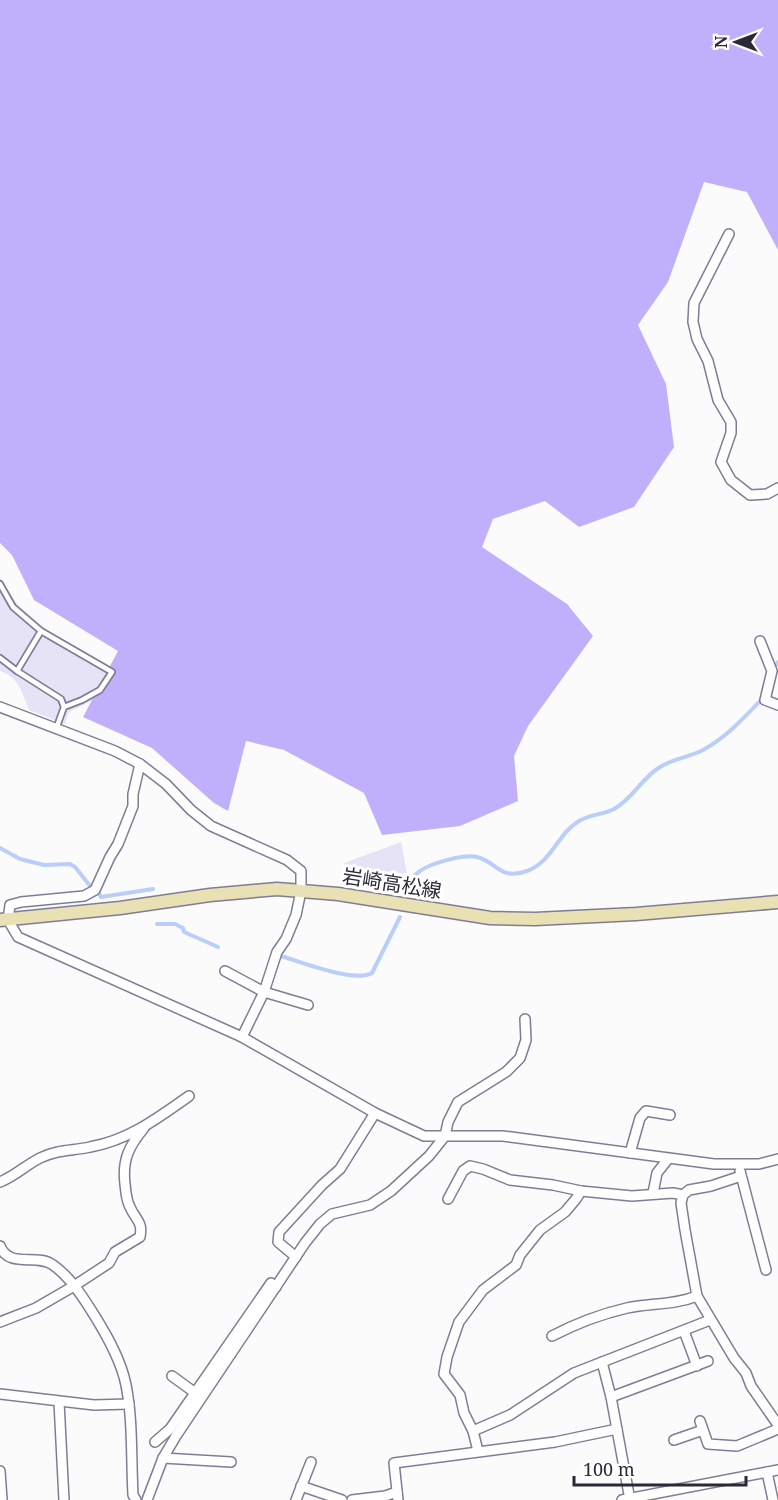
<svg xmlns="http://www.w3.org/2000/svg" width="778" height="1500" viewBox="0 0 778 1500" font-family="'Noto Serif','Noto Sans JP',serif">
<rect width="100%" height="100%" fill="#fbfbfb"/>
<g fill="#e6e3f7">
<path d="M0 578 17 604 45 629 117 670 102 696 69 712 65 724 29 710C22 693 19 677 0 671Z"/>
<path d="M401 842 407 873 396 874 380 886H370L345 876 344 863Z"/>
</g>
<path fill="#c0b0fc" d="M0 0H778V250L747 192 704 182 668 282 638 325 666 384 674 447 634 507 579 527 545 501 493 519 482 547 567 604 593 636 528 726 514 756 518 801 460 826 382 835 364 793 284 750 246 741 228 811 214 803 152 748 83 717 118 651 34 600 12 555 0 543Z"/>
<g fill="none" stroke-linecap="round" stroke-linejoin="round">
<g stroke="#b9cef9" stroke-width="4">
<path d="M775 666 778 662"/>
<path d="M0 848 20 859 44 865 70 864 75 867 91 887"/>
<path d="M98 892 101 897 153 889"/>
<path d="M406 894C408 886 412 876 420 871 431 863 464 854 477 857 496 861 500 881 527 871 553 861 557 834 579 821 590 814 603 815 614 809 632 799 640 781 657 769 672 758 688 758 703 750 725 738 742 720 759 702"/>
<path d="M157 924H175L183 928 184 932 218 947"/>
<path d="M281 956C301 962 354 983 372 973L400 917"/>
</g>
<g stroke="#817c96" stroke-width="8">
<g id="lane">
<path d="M0 584 13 607 41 631 112 672 100 690 82 700 64 707"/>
<path d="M0 658 17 671 61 699 64 707 56 729"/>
<path d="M17 671 41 631"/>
</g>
</g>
<g stroke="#817c96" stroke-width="12">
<g id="street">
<path d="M729 234 694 303 693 322 697 339 708 361 718 400 731 422V433L721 462 731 480 750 495 767 494 778 488"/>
<path d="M760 641 772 671 765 700 778 705"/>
<path d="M0 707 115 751 140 764 166 784 191 810 211 826 287 860 301 871V891L296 915 286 939 277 952 264 992 242 1037"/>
<path d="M140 764 133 794V806L118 844 110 857 95 890 84 896 21 902 10 905 8 920 18 937 242 1037 375 1113 424 1136H503L714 1164H759L778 1159"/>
<path d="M225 971 264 992 308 1005"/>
<path d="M630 1153 640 1118 646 1111 670 1115"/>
<path d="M740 1171 766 1270"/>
<path d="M741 1176 711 1186 689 1190 683 1195 681 1203 685 1230 697 1296 734 1358 746 1373 751 1386 778 1425"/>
<path d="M0 1182C15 1176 26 1165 40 1158 59 1149 72 1151 90 1147 129 1140 158 1118 189 1096"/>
<path d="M653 1193 657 1173 668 1159"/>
<path d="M448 1199 463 1171 470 1166 483 1169 510 1180 553 1185 581 1191 632 1196 673 1193 683 1195"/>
<path d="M0 1246C9 1269 37 1253 53 1265 69 1276 81 1294 91 1310 105 1332 121 1359 126 1385 133 1420 131 1459 133 1495L136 1500"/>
<path d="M296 1257 278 1242 279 1232 322 1185 340 1169 375 1113"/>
<path d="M0 1322 36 1308 74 1286 109 1263 115 1252 140 1237C143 1221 136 1221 130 1207 126 1200 126 1192 125 1184 122 1160 129 1146 144 1128"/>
<path d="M684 1331 697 1366"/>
<path d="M552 1336C575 1324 601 1314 627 1308 651 1303 675 1305 697 1296"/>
<path d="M602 1362 611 1397 630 1500"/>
<path d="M172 1376 194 1392"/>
<path d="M0 1394 94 1405 129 1404"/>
<path d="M611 1397 708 1361"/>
<path d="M59 1402 64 1500"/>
<path d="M700 1421 708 1444 737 1446 778 1429"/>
<path d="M473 1431 510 1415 574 1373 710 1320"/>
<path d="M674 1440 703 1430"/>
<path d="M155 1442 170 1429 271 1283 276 1287"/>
<path d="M478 1451 473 1431 464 1413 460 1395 444 1374 447 1357 459 1322 483 1290 516 1265 520 1255 540 1230 565 1212 576 1199 581 1191"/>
<path d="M163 1458 231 1462"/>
<path d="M0 1471 2 1500"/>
<path d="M767 1472 773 1500"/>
<path d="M301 1486 342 1500"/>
<path d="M147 1500 163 1458 176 1436 305 1243 320 1224 332 1214 370 1205 391 1191 429 1156 445 1136 448 1122 458 1102 506 1072 520 1058 526 1040 525 1019"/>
<path d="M296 1500 311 1462"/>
<path d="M352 1500 385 1496 397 1492"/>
<path d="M398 1500 394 1463 555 1442 617 1429"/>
<path d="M622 1500 778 1470"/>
</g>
</g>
<g stroke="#817c96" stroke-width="15">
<path id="secondary" d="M0 920 120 908 210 895 277 889 338 894 490 918 535 919 636 914 778 902"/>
</g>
<use href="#lane" stroke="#fff" stroke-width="4.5"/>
<use href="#street" stroke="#fff" stroke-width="9"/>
<use href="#secondary" stroke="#e9e0b3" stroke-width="12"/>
</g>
<g text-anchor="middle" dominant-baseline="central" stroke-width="6" stroke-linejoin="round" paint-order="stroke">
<g font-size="20" fill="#2b2934" stroke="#fff">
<text transform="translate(392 883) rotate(9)">岩崎高松線</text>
</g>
</g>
<g transform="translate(736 42) rotate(270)" stroke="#ffffff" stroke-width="4.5" paint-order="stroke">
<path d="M0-4.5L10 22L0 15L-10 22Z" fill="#2b2934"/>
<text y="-9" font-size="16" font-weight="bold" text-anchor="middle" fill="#2b2934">N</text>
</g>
<path d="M574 1476v9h172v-9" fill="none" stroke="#2b2934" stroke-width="3"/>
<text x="583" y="1476" font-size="18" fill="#2b2934" stroke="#ffffff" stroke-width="4.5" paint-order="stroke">100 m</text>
</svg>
